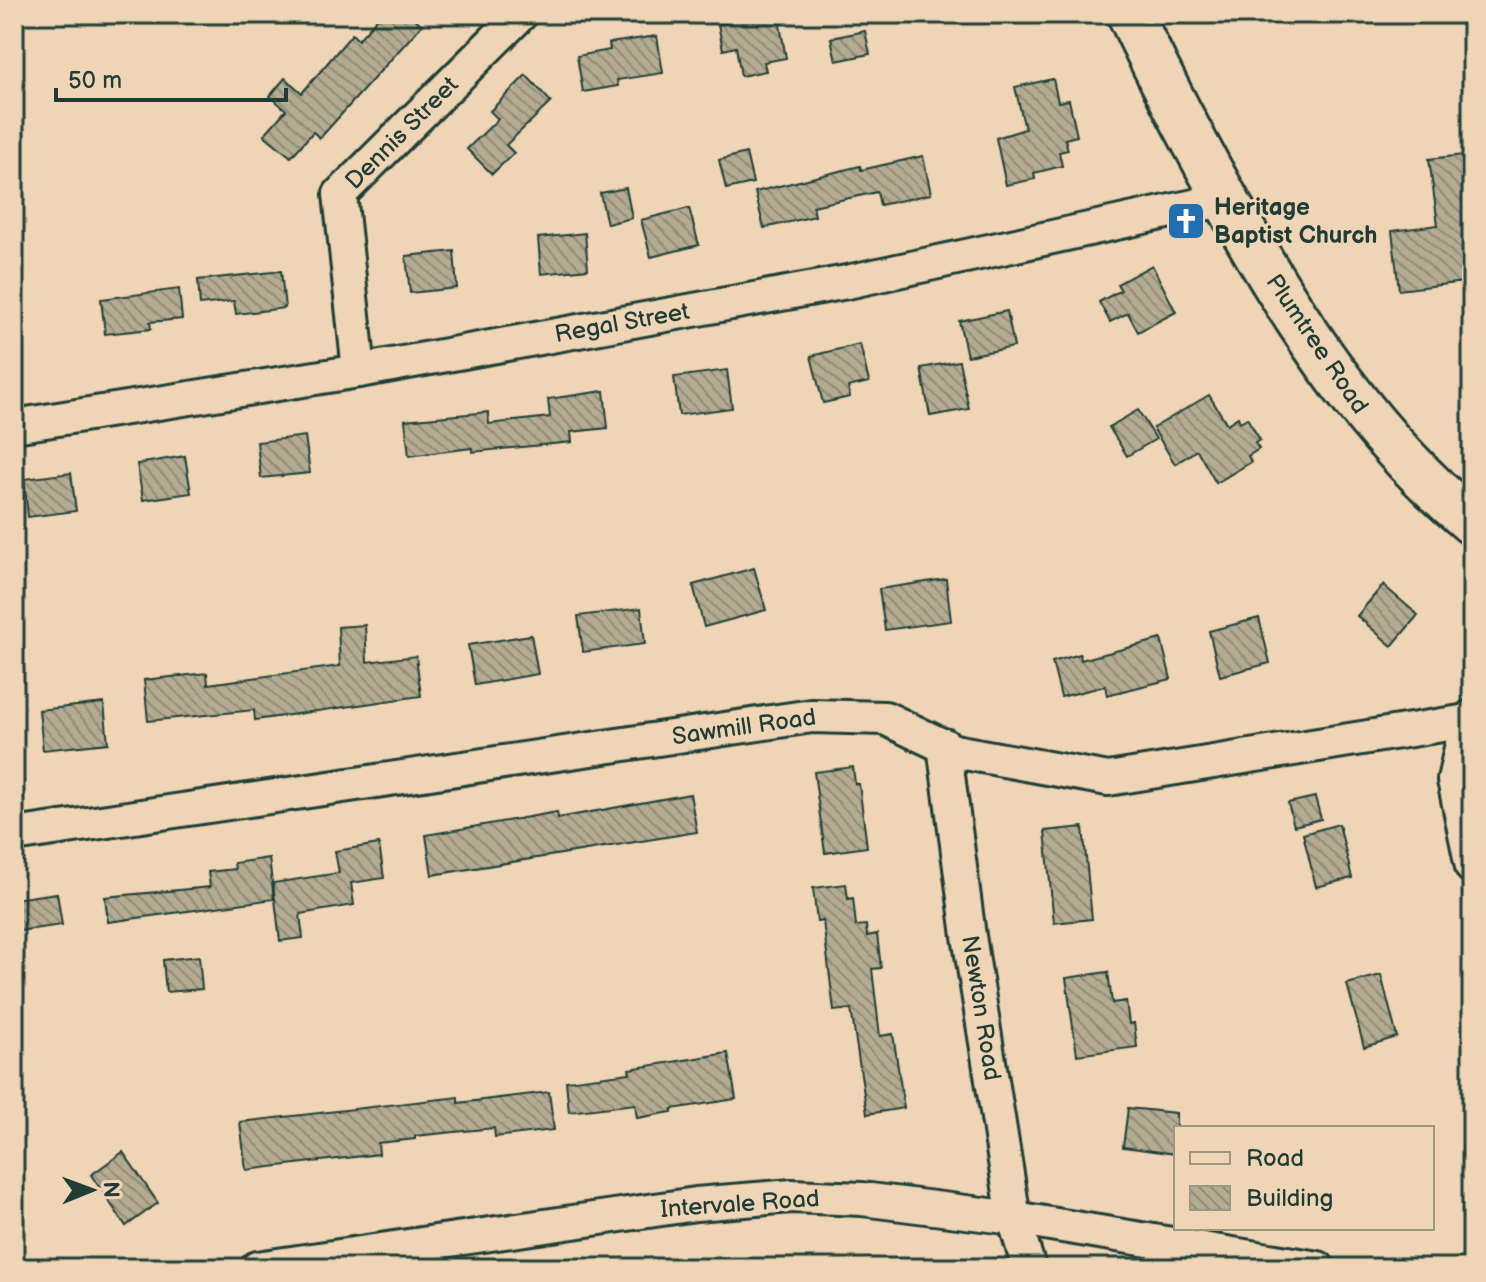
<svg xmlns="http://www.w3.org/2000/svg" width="1486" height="1282" viewBox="0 0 1486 1282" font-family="'Balsamiq Sans',sans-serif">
<defs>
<pattern id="building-back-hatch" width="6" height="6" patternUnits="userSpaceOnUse" patternTransform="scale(2)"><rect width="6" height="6" fill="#b4ab92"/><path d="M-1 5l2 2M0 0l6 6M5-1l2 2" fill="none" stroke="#928c78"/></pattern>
</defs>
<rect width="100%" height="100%" fill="#efd5b6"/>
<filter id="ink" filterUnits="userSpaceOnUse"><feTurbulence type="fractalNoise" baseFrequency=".0125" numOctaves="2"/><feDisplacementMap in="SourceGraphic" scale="16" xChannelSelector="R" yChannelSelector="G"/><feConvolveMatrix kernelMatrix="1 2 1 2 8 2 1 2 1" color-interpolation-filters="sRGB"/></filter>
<g filter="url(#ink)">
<g fill="url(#building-back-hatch)" stroke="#1f3d34" stroke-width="2">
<path d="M381 14H410L422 25 320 138 313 132 291 157 264 135 286 110 270 96 285 78 302 93 352 34 358 40Z"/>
<path d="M728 14H778L786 58 764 62 766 71 741 76 736 47 723 50 718 24 730 22Z"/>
<path d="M865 31 870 54 836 61 831 38Z"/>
<path d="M657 36 663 73 617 80 618 86 583 92 577 56 610 50 609 43Z"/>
<path d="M526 75 551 102 506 145 514 153 492 174 467 149 498 119 490 111Z"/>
<path d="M1053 79 1058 102 1069 100 1077 136 1065 139 1068 150 1059 152 1062 166 1034 173 1035 179 1006 185 996 138 1025 129 1015 87Z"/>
<path d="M746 153 753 183 726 189 719 160Z"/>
<path d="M1472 154V281L1399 290 1392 231 1438 225 1429 159Z"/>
<path d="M923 156 931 194 880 205 877 192 813 206 815 216 764 228 755 192 860 166 861 170Z"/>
<path d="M626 188 632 218 607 224 600 193Z"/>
<path d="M689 208 699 245 651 257 641 220Z"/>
<path d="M585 233 588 269 541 274 538 238Z"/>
<path d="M454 251 457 288 410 293 406 256Z"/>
<path d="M1152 265 1176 312 1138 332 1128 313 1110 322 1099 302 1121 290 1117 284Z"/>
<path d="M281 271 285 308 236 314 234 301 200 305 198 280Z"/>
<path d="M179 289 182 319 150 322 151 329 105 334 101 299Z"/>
<path d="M1007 311 1014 347 967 356 959 321Z"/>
<path d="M860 344 869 382 848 387 850 397 823 403 811 356Z"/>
<path d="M959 361 969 409 930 416 921 368Z"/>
<path d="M727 370 732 408 679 415 674 377Z"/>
<path d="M604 391 608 428 571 432 572 442 472 452V448L409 456 405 420 488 412 489 424 550 417 548 399Z"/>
<path d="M1209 395 1227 424 1238 417 1240 422 1247 418 1260 440 1255 443 1259 449 1248 456 1251 462 1216 483 1197 450 1175 464 1153 428Z"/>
<path d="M1138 410 1156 439 1127 456 1109 427Z"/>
<path d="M305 436 310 473 261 478 257 442Z"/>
<path d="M185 456 191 493 143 500 137 464Z"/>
<path d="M71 473 76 511 28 517 24 479Z"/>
<path d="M754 568 766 610 704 627 693 585Z"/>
<path d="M946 579 951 621 885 630 879 589Z"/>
<path d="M1383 585 1418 615 1392 646 1357 616Z"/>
<path d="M641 608 645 644 583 652 578 616Z"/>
<path d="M1259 618 1270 663 1220 676 1209 631Z"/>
<path d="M365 625 367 662 416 656 421 696 255 720 254 710 148 721 144 680 207 673 208 684 340 666 338 627Z"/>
<path d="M531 635 538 674 475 685 468 645Z"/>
<path d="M1161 639 1171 679 1107 695 1105 686 1061 697 1052 662 1080 654 1081 660Z"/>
<path d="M104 703 108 743 43 750 39 710Z"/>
<path d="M853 767 855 784H859L867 847 825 853 814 772Z"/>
<path d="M690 794 697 832 432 875 426 835 557 812 558 818Z"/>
<path d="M1315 797 1321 819 1294 826 1288 803Z"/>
<path d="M1339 824 1352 878 1316 887 1303 834Z"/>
<path d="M1083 827 1092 919 1054 923 1045 831Z"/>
<path d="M379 844 384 878 351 883 354 905 300 914 303 938 280 941 273 883 339 873 335 851Z"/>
<path d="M269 858 274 899 108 922 105 897 210 887 208 872 235 869 234 863Z"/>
<path d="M846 884 848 899 853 898 856 926 866 925 867 936 877 934 881 968 872 969 880 1036 893 1034 904 1108 867 1114 851 1009 834 1011 823 921 817 922 813 888Z"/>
<path d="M57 893 62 925 18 931 14 899Z"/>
<path d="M199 956 202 989 166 992 163 960Z"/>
<path d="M1108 972 1112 1003 1126 1001 1129 1024 1134 1023 1137 1047 1077 1055 1066 978Z"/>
<path d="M1381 975 1397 1037 1364 1047 1347 984Z"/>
<path d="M728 1053 736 1099 672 1109V1112L637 1118 635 1104 569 1112 566 1081 630 1073 629 1069Z"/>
<path d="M549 1092 554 1130 495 1137 494 1128 415 1136V1139L378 1143 379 1154 246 1170 240 1122 458 1097V1103Z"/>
<path d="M1128 1108 1176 1113V1154L1123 1147Z"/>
<path d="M123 1152 158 1203 126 1226 91 1175Z"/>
</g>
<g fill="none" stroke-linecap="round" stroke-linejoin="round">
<g stroke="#1f3d34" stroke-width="38">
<g id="street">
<path d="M359 371 340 194 521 14"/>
<path d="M14 426 359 371 847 282 1226 199"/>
<path d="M1472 716 1467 721 1454 780 1472 867"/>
<path d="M944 745 969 936 1014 1218 1029 1268"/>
<path d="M14 835 812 716 885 718 954 751 1108 779 1467 721"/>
<path d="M257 1268 696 1204 792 1196 862 1199 1014 1218 1318 1268"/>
</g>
</g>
<g stroke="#1f3d34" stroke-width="50">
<path id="secondary" d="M1130 14C1164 86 1201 156 1240 225 1303 335 1373 440 1472 522"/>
</g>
<use href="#street" stroke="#efd5b6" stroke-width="32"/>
<use href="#secondary" stroke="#efd5b6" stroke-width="44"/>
</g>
</g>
<defs>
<g id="church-square" transform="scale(2)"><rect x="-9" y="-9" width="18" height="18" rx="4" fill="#1f6fb2" stroke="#efd5b6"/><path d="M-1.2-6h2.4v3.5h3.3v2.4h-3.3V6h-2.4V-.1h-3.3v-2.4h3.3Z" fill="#fff"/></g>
</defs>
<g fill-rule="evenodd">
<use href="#church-square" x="1186" y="221"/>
</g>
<g text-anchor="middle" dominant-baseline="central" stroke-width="6" stroke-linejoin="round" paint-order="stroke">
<g font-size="24" fill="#1f3d34" stroke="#efd5b6">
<text transform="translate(402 133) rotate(-45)">Dennis Street</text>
<text transform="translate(622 323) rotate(-10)">Regal Street</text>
<text transform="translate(1317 344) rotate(56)">Plumtree Road</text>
<text transform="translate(744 727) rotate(-8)">Sawmill Road</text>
<text transform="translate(981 1008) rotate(81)">Newton Road</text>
<text transform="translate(740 1204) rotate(-4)">Intervale Road</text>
</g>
<g font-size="24" font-weight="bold" fill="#1f3d34" stroke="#efd5b6" text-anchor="start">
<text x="1214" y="207">Heritage<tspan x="1214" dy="28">Baptist Church</tspan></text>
</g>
</g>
<rect width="1486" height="1282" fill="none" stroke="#efd5b6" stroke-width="48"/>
<rect x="24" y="24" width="1438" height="1234" fill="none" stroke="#1f3d34" stroke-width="3" filter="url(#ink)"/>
<rect x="1174" y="1126" width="260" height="104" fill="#efd5b6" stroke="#9c9882" stroke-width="2"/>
<rect x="1190" y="1152" width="40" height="12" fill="#efd5b6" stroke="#9c9882" stroke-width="2"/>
<text x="1246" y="1166" font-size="24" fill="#1f3d34">Road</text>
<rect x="1190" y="1186" width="40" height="24" fill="url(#building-back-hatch)" stroke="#9c9882" stroke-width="2"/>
<text x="1246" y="1206" font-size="24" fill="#1f3d34">Building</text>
<g transform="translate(92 1190) rotate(89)" stroke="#efd5b6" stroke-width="6" paint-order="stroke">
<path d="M0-6L14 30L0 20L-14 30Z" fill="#1f3d34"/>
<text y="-12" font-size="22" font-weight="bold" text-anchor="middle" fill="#1f3d34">N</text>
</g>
<path d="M56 88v12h230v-12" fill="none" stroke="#1f3d34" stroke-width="4"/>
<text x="68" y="88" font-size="24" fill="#1f3d34" stroke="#efd5b6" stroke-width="6" paint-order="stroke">50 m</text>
</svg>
